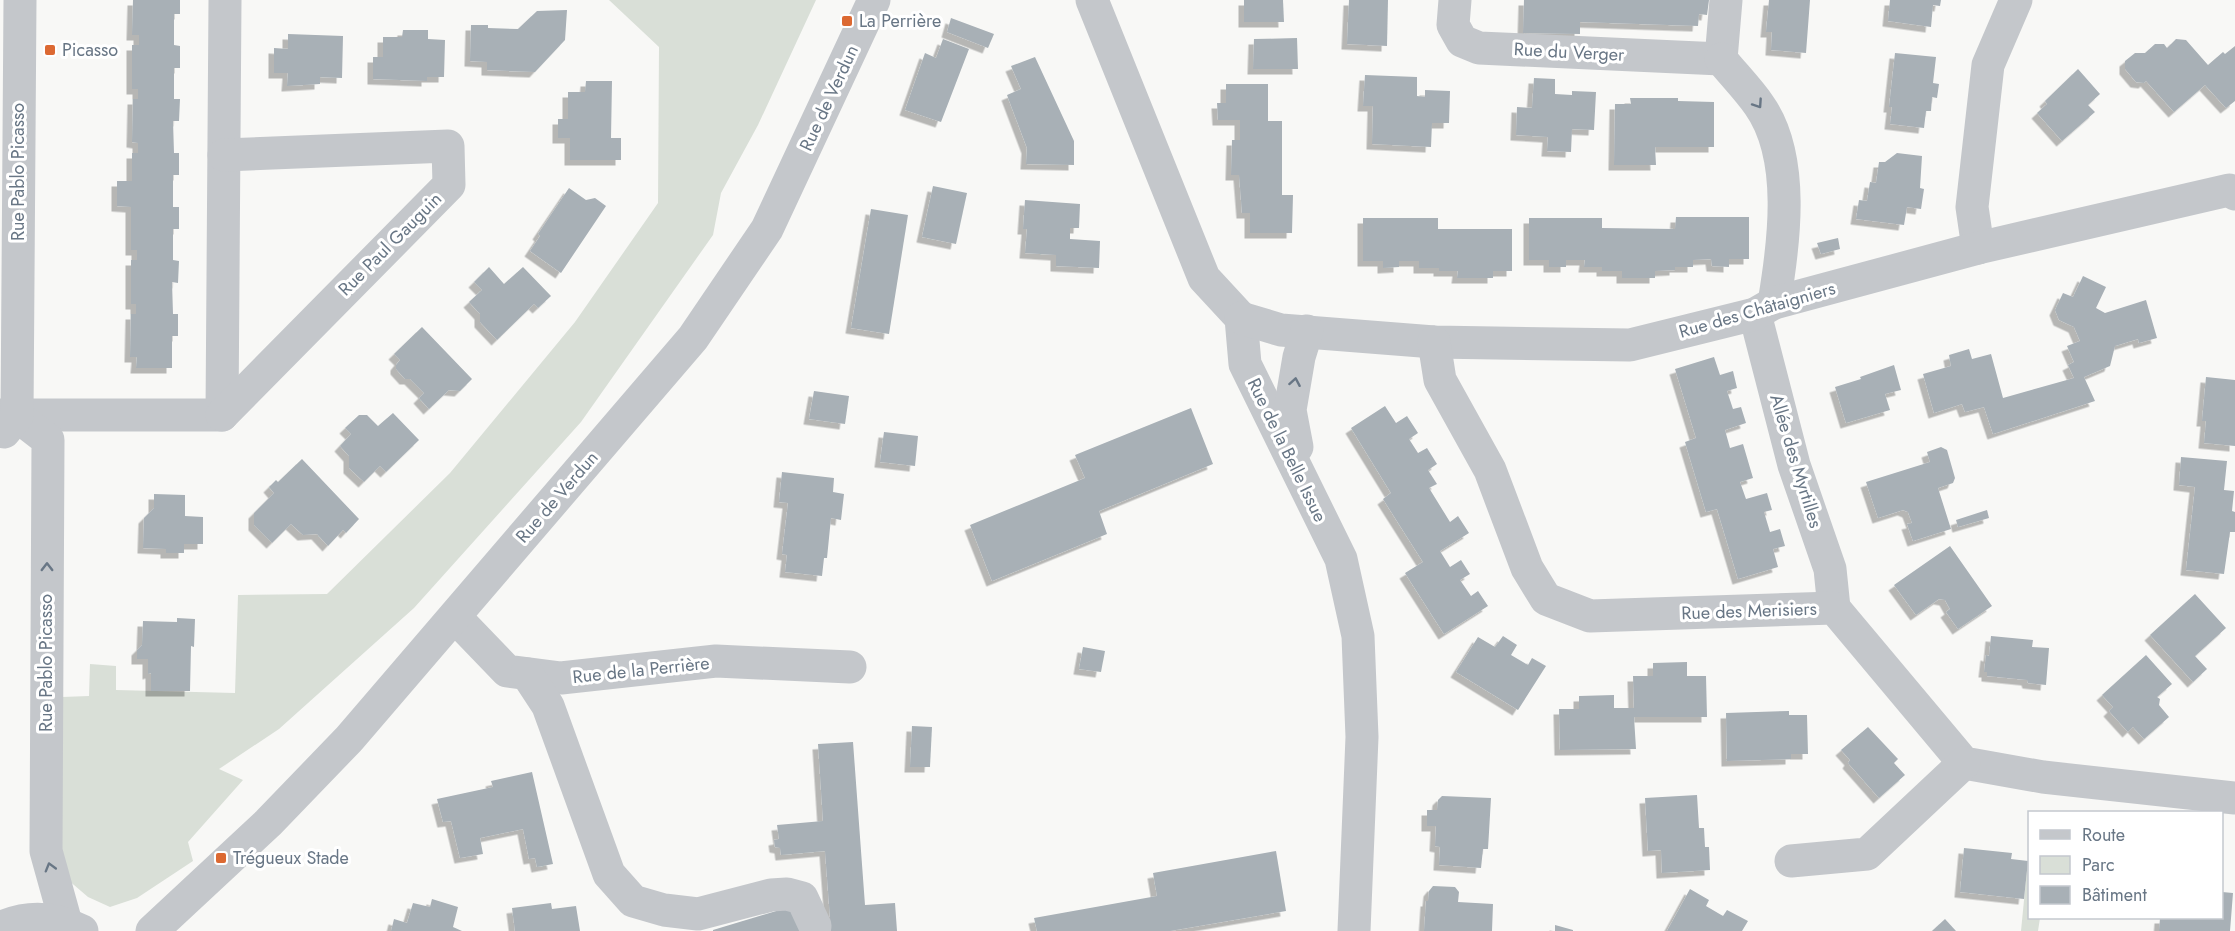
<svg xmlns="http://www.w3.org/2000/svg" width="2235" height="931" viewBox="0 0 2235 931" font-family="Jost,sans-serif">
<defs>
<filter id="shadow"><feDropShadow dx="-5.5" dy="5.5" stdDeviation="0" flood-color="#0004"/></filter>
</defs>
<rect width="100%" height="100%" fill="#f8f8f6"/>
<g fill="#d9dfd7">
<path d="M609 0H816L758 125 721 193 713 235 581 422 414 608 279 729 219 769 243 780 188 842 193 861 137 898 110 907 88 897 67 879 62 858V697L89 696 90 664 116 666V690L235 693 238 595 327 594 450 473 575 322 658 203 659 47Z"/>
<path d="M2029 849 2030 918H2040L2038 931H2021Z"/>
</g>
<g fill="#a8b0b6" filter="url(#shadow)">
<path d="M133 0H180V14H174V45L180 46V68H174V99H180L179 121H173L174 153H179V175H173V207H179V229H173V260L179 261 178 283 172 282 173 314H178V336H172V368H136L137 357H130L131 314H136V304H131V260H137V250H131V207L117 206V181H132V153H138V143L132 142 133 99H138V89H132V45H139V35H132Z"/>
<path d="M1244 0H1283L1284 22H1244Z"/>
<path d="M1349 0H1388L1387 46 1347 44Z"/>
<path d="M1524 0H1709L1707 15 1699 14 1698 26 1580 22V34L1523 33Z"/>
<path d="M1769 0H1810L1806 53 1771 50 1772 32H1766Z"/>
<path d="M1890 0H1941L1940 6 1933 5 1931 27 1888 21Z"/>
<path d="M567 10 565 40 535 72 487 70V62L470 61 471 25H488V28L518 29 537 11Z"/>
<path d="M951 18 994 34 988 48 947 32Z"/>
<path d="M403 30H428V39L445 40 444 77H427V81L373 79V57H383V37H402Z"/>
<path d="M288 34 343 36 342 78 320 77V84L287 86 288 73H274V48L288 49Z"/>
<path d="M1297 38 1298 69H1253L1254 39Z"/>
<path d="M943 39 969 49 941 122 905 110 925 53 936 58Z"/>
<path d="M2176 39 2186 40 2208 65 2223 52 2225 54 2235 46V101L2226 108 2205 85 2174 112 2146 81 2144 83 2136 82 2125 69V61L2135 53H2145L2155 44H2164L2167 48Z"/>
<path d="M1895 53 1936 57 1933 83 1939 84 1937 98 1932 97 1931 111H1926L1924 128 1890 124 1892 107H1889Z"/>
<path d="M1035 57 1074 141V165L1026 164 1027 148 1007 95 1021 89 1011 66Z"/>
<path d="M2078 69 2100 94 2088 105 2095 112 2062 141 2037 113 2047 104 2045 101Z"/>
<path d="M1365 75 1417 77V96L1425 97V90L1450 91 1449 123H1432L1431 147 1372 144 1373 106H1363Z"/>
<path d="M1534 78 1555 79V94L1572 95V91L1596 92 1594 130 1572 129 1571 152 1547 151 1548 137 1516 135 1517 107 1532 108Z"/>
<path d="M586 81H612L611 138H621V160H570V138H558V119H568V92H585Z"/>
<path d="M1226 84H1268V121H1282V195H1293L1292 233H1250V213H1242L1239 175H1231L1232 140H1240V120H1218L1217 103H1226Z"/>
<path d="M1630 98H1678V101L1714 102V147H1655L1656 165H1614L1615 104H1631Z"/>
<path d="M1897 153 1922 156 1920 188 1924 189 1921 209 1907 207 1904 225 1856 219 1859 200 1867 201 1870 182 1876 183 1879 162H1885Z"/>
<path d="M933 186 967 193 956 244 922 237Z"/>
<path d="M569 188 586 200 595 198 606 206 561 273 530 251 540 236 538 234Z"/>
<path d="M1025 200 1080 204 1079 228H1070V239L1100 241 1099 268 1056 266V255L1025 253 1027 229H1023Z"/>
<path d="M871 209 908 215 889 334 851 328Z"/>
<path d="M1676 217H1749V259H1729V267L1712 266 1711 259 1693 260V267H1675V270L1655 271V278H1622V271H1602V267H1584L1585 260H1566V267H1549V260H1529V218H1602V228L1675 229Z"/>
<path d="M1363 218H1438V229H1512V271H1493V278H1457L1458 271H1439V268H1419V261H1399V267L1383 268V261H1363Z"/>
<path d="M1838 238 1840 249 1821 254 1817 243Z"/>
<path d="M489 267 504 284 523 267 551 296 538 308 534 304 497 340 480 322V314L469 302 482 290 474 282Z"/>
<path d="M2083 276 2106 287 2096 308 2105 313 2146 300 2157 338 2139 343 2138 339 2115 346 2110 366 2084 377 2095 401 1993 434 1984 407 1965 412 1962 404 1934 413 1923 374 1951 366 1949 355 1969 349 1972 359 1991 354 2003 398 2074 378 2068 365 2074 362 2067 346 2080 341 2074 327 2059 320 2055 310 2063 293 2073 297Z"/>
<path d="M422 327 472 379 460 391 449 390 429 409 419 398 424 393 410 379H405L396 369V365L400 360 394 354Z"/>
<path d="M1714 357 1720 375 1733 371 1737 388 1727 391 1733 409 1741 407 1746 423 1725 430 1730 448 1743 444 1753 478 1740 482 1746 499 1767 493 1772 510 1764 512 1770 532 1780 529 1785 546 1773 549 1778 567 1738 579 1717 509 1706 512 1685 442 1696 438 1675 369Z"/>
<path d="M1894 365 1901 390 1885 394 1890 410 1846 423 1835 387 1861 379 1860 377Z"/>
<path d="M2206 377 2235 380V446L2204 443 2206 421H2202Z"/>
<path d="M814 391 849 396 845 424 809 419Z"/>
<path d="M1385 406 1396 423 1407 416 1418 433 1409 439 1418 453 1427 448 1437 464 1428 470 1437 484 1429 488 1450 522 1458 516 1469 533 1440 551 1450 567 1461 560 1470 574 1460 580 1471 596 1478 591 1488 606 1444 634 1405 573 1423 562 1383 499 1391 493 1351 428Z"/>
<path d="M1191 408 1213 464 1099 511 1107 534 992 581 970 525 1085 478 1075 455Z"/>
<path d="M393 413 419 440 386 472 380 466 364 482 349 468V456L340 446 351 434 345 428 359 415H367L378 426Z"/>
<path d="M884 432 918 436 915 466 880 462Z"/>
<path d="M1941 447 1947 450 1955 478 1953 483 1938 488 1951 529 1913 541 1907 524 1912 523 1908 512 1903 510 1878 518 1866 482 1930 462 1927 452Z"/>
<path d="M2181 457 2227 461 2224 490 2234 491 2232 511 2235 512V532H2230L2224 574 2186 570 2195 487 2179 485Z"/>
<path d="M302 459 359 519 346 533 343 530 328 546 317 534 303 535 291 524 272 543 254 525V513L274 493 269 487 276 480 278 482Z"/>
<path d="M782 472 834 478 833 492 844 494 841 520 831 518 827 558H824L822 576 785 572 787 555 782 554 788 503 779 502Z"/>
<path d="M154 494 185 495V516L203 517V544H184V553H166V549L143 548 144 518 154 508Z"/>
<path d="M1987 510 1989 518 1958 527 1956 520Z"/>
<path d="M1950 546 1992 606 1958 629 1946 612 1950 609 1945 600 1939 599 1916 615 1894 585Z"/>
<path d="M2195 594 2226 628 2195 656 2207 669 2193 682 2150 635Z"/>
<path d="M177 618 195 619 194 647 191 646 190 691H151V673L148 674V659H137V650L142 645 143 621 177 622Z"/>
<path d="M1503 636 1517 645 1511 655 1528 665 1532 658 1546 666 1518 710 1456 672 1478 637 1495 647Z"/>
<path d="M1991 636 2033 640 2032 647 2049 648 2046 685 2028 683 2027 680 1987 676V672H1984L1986 655 1989 656Z"/>
<path d="M1083 647 1105 651 1101 672 1079 669Z"/>
<path d="M2146 655 2172 684 2157 697 2160 699 2159 705 2169 717 2144 739 2133 727 2128 732 2109 711 2113 707 2102 695Z"/>
<path d="M1687 662V676H1706L1707 717H1634L1636 749 1560 750 1559 709H1579V696L1614 695V708H1634L1633 676H1653V663Z"/>
<path d="M1789 711V715H1807L1808 754H1791V759L1727 761 1726 713Z"/>
<path d="M912 726 932 727 930 767H910Z"/>
<path d="M1868 727 1898 759 1894 763 1905 775 1879 798 1848 763 1850 760 1841 750Z"/>
<path d="M853 742 865 905 895 903 897 931H831L825 851 781 855 780 848 775 847 774 840 779 839 777 825 823 821 818 744Z"/>
<path d="M532 772 553 864 537 867 535 858 529 859 523 829 480 838 483 854 460 858 451 821 443 822 437 799 493 787 491 781Z"/>
<path d="M1697 795 1699 828H1704L1705 847H1709L1710 870 1662 873 1661 850 1648 851 1645 798Z"/>
<path d="M1442 796 1491 798 1488 849H1483L1481 868 1439 865 1440 847 1435 846 1436 826H1427V810H1437L1438 800Z"/>
<path d="M1964 848 2012 853 2011 859 2028 861 2024 899 1960 892Z"/>
<path d="M1276 851 1286 911 1170 931H1037L1034 918 1157 896 1153 873Z"/>
<path d="M1433 886 1455 887 1459 892 1458 902 1493 904 1492 931H1424L1426 901H1428L1429 891Z"/>
<path d="M1690 889 1709 900 1706 906 1723 916 1727 910 1748 921 1742 931H1667Z"/>
<path d="M2222 892 2233 893 2230 931H2159L2160 918H2222Z"/>
<path d="M432 899 458 907 453 927 462 931H391L394 919 407 923 413 903 430 907Z"/>
<path d="M551 903 552 909 576 906 580 931H515L512 908Z"/>
<path d="M793 906 801 931H713V930Z"/>
<path d="M1945 919 1956 931H1932Z"/>
<path d="M1555 925 1573 930V931H1555Z"/>
</g>
<g fill="none" stroke-linecap="round" stroke-linejoin="round">
<g stroke="#c4c7cb" stroke-width="33">
<path d="M1092 0 1204 278 1241 318 1245 364 1341 559 1358 636 1362 737 1354 931"/>
<path d="M1455 0 1453 25 1462 41 1479 48 1721 59 1726 0"/>
<path d="M1721 59C1733 74 1748 89 1759 105 1796 157 1784 244 1774 303"/>
<path d="M1978 248 1972 207 1988 65 2016 0"/>
<path d="M1755 314 1794 465 1830 569 1834 608"/>
<path d="M1241 318 1281 330 1434 342 1630 345 1755 314 1774 303 1978 248 2229 190 2235 194"/>
<path d="M1434 342 1440 380 1490 470 1527 568 1546 599 1590 616 1834 608 1964 763 2043 777 2235 798"/>
<path d="M0 415H222L225 0"/>
<path d="M222 415 449 185 448 146 224 155"/>
<path d="M17 416 48 440 46 851 66 923"/>
<path d="M4 432 17 416 20 0"/>
<path d="M1297 447 1290 410 1299 357 1307 331"/>
<path d="M455 617 507 671 561 678 716 661 850 667"/>
<path d="M527 674 548 706 609 874 633 901 664 910 698 914 771 895 787 894 802 898 815 926"/>
<path d="M1791 861 1867 854 1964 763"/>
<path d="M0 928C28 915 55 917 82 931"/>
<path d="M152 931 268 823 349 739 693 338 767 229 874 0"/>
</g>
</g>
<defs><path id="oneway-chevron" d="M-2-3.5L2.5 0L-2 3.5" fill="none" stroke-width="1.6" stroke-linecap="round" stroke-linejoin="round" transform="scale(1.5)"/></defs>
<g stroke="#687685">
<use href="#oneway-chevron" transform="translate(1758 104) rotate(56)"/>
<use href="#oneway-chevron" transform="translate(1295 382) rotate(-80)"/>
<use href="#oneway-chevron" transform="translate(47 567) rotate(-90)"/>
<use href="#oneway-chevron" transform="translate(50 867) rotate(-106)"/>
</g>
<g fill="#dc6932" stroke="#fff" stroke-width="2">
<rect x="841" y="15" width="12" height="12" rx="3"/>
<rect x="44" y="44" width="12" height="12" rx="3"/>
<rect x="215" y="852" width="12" height="12" rx="3"/>
</g>
<g text-anchor="middle" dominant-baseline="central" stroke-width="6" stroke-linejoin="round" paint-order="stroke">
<g font-size="18" fill="#687685" stroke="#fff" text-anchor="start">
<text x="859" y="21">La Perrière</text>
<text x="62" y="50">Picasso</text>
<text x="233" y="858">Trégueux Stade</text>
</g>
<g font-size="18" fill="#687685" stroke="#fff">
<text transform="translate(1569 52) rotate(3)">Rue du Verger</text>
<text transform="translate(829 98) rotate(-65)">Rue de Verdun</text>
<text transform="translate(18 172) rotate(-90)">Rue Pablo Picasso</text>
<text transform="translate(390 244) rotate(-45)">Rue Paul Gauguin</text>
<text transform="translate(1757 310) rotate(-16)">Rue des Châtaigniers</text>
<text transform="translate(1287 450) rotate(64)">Rue de la Belle Issue</text>
<text transform="translate(1796 461) rotate(73)">Allée des Myrtilles</text>
<text transform="translate(557 497) rotate(-49)">Rue de Verdun</text>
<text transform="translate(1749 611) rotate(-2)">Rue des Merisiers</text>
<text transform="translate(46 663) rotate(-90)">Rue Pablo Picasso</text>
<text transform="translate(641 670) rotate(-6)">Rue de la Perrière</text>
</g>
</g>
<rect x="2028" y="811" width="195" height="108" fill="#ffffff" stroke="#c3c8ce" stroke-width="1.5"/>
<rect x="2040" y="830" width="30" height="9" fill="#c4c7cb" stroke="#c3c8ce" stroke-width="1.5"/>
<text x="2082" y="841" font-size="18" fill="#687685">Route</text>
<rect x="2040" y="856" width="30" height="18" fill="#d9dfd7" stroke="#c3c8ce" stroke-width="1.5"/>
<text x="2082" y="871" font-size="18" fill="#687685">Parc</text>
<rect x="2040" y="886" width="30" height="18" fill="#a8b0b6" stroke="#c3c8ce" stroke-width="1.5"/>
<text x="2082" y="901" font-size="18" fill="#687685">Bâtiment</text>
</svg>
